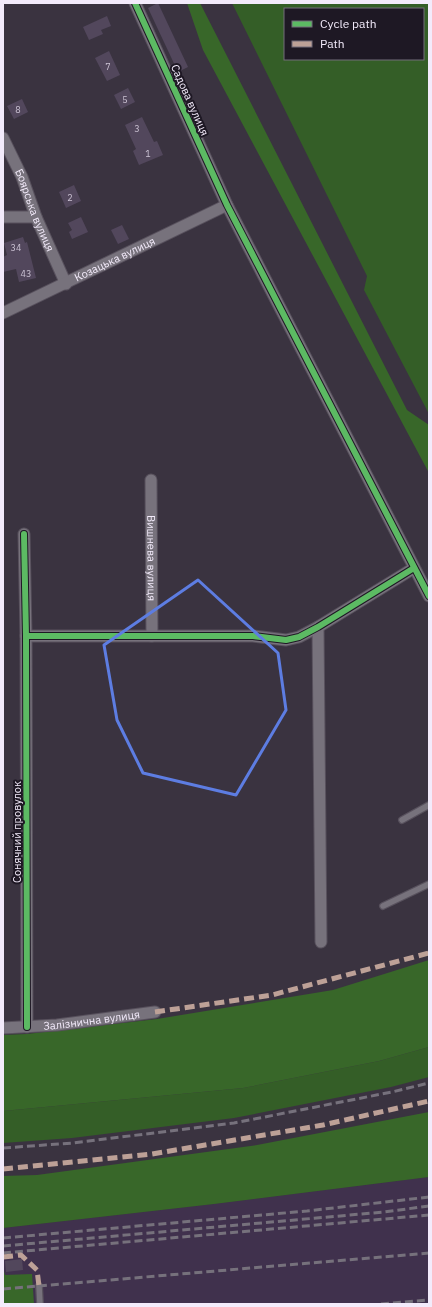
<svg xmlns="http://www.w3.org/2000/svg" width="432" height="1307" viewBox="0 0 432 1307" font-family="'IBM Plex Sans',sans-serif">
<rect width="100%" height="100%" fill="#3a3340"/>
<path fill="#40314d" d="M429 1177V1304H3V1228L214 1204Z"/>
<g fill="#345e27" fill-rule="evenodd">
<path d="M232 3H429V414L364 290 367 276ZM285 9H423V59H285Z"/>
<path d="M429 1047V1077L391 1087 234 1118 72 1138 3 1143V1111L243 1088 379 1061Z"/>
</g>
<g fill="#386729">
<path d="M187 3H200L407 410 429 425V473L203 50Z"/>
<path d="M429 960V1047L379 1061 243 1088 3 1111V1035L27 1034 157 1019 333 990Z"/>
<path d="M429 1112V1177L214 1204 3 1228V1176L37 1175 257 1145Z"/>
<path d="M3 1267 5 1275 32 1274 34 1304H3Z"/>
</g>
<g fill="#52475c">
<path d="M158 3 188 67 178 72 148 8Z"/>
<path d="M107 16 111 26 101 30 103 34 89 40 83 27Z"/>
<path d="M109 51 120 75 107 81 95 58Z"/>
<path d="M128 88 135 102 121 109 114 95Z"/>
<path d="M22 99 28 112 14 119 7 106Z"/>
<path d="M142 117 154 142 157 141 163 155 139 165 133 151 136 149 125 125Z"/>
<path d="M74 185 81 201 66 208 59 192Z"/>
<path d="M81 217 88 232 72 239 69 232 72 230 68 223Z"/>
<path d="M122 225 129 239 118 244 111 230Z"/>
<path d="M23 237 25 243 27 242 36 278 19 282 16 269 3 272V257L7 255 4 243Z"/>
<path d="M22 1259 23 1270 6 1272 5 1261Z"/>
</g>
<g fill="none" stroke-linecap="round" stroke-linejoin="round">
<g stroke="#58515d" stroke-width="8">
<g id="service">
<path d="M402 820 429 805"/>
<path d="M383 906 429 884"/>
<path d="M39 1286 40 1304"/>
</g>
</g>
<g stroke="#58515d" stroke-width="13">
<g id="minor">
<path d="M135 3 227 205 429 596"/>
<path id="s1" d="M3 138 22 177 36 217 66 284"/>
<path d="M3 217H36"/>
<path id="s2" d="M3 313 227 205"/>
<path id="s3" d="M151 480 152 636"/>
<path d="M24 534 26 636 27 1027"/>
<path d="M318 627 321 942"/>
<path d="M26 636H253L286 640 299 637 318 627 414 568"/>
<path id="s4" d="M3 1028 57 1025 155 1012"/>
</g>
</g>
<use href="#service" stroke="#77727c" stroke-width="5.5"/>
<use href="#minor" stroke="#77727c" stroke-width="11"/>
<g stroke="#76717c" stroke-width="3" stroke-dasharray="8 4" stroke-linecap="butt">
<path d="M3 1148 73 1143 234 1123 392 1092 429 1083"/>
<path d="M3 1238 307 1211 429 1197"/>
<path d="M3 1246 384 1212 429 1206"/>
<path d="M3 1253 429 1215"/>
<path d="M3 1289 429 1253"/>
<path d="M381 1304 429 1300"/>
</g>
<g stroke="#bda197" stroke-width="5" stroke-dasharray="10 5" stroke-linecap="butt">
<path d="M155 1012 272 995 429 953"/>
<path d="M3 1169 152 1154 323 1125 429 1101"/>
<path d="M3 1257 21 1255 37 1270 39 1286"/>
</g>
<g stroke="#1e1824" stroke-width="8">
<g id="cycleway">
<path d="M135 3 227 205 429 596"/>
<path d="M24 534 26 636 27 1027"/>
<path d="M26 636H253L286 640 299 637 318 627 414 568"/>
</g>
</g>
<use href="#cycleway" stroke="#5cba63" stroke-width="6"/>
</g>
<path fill="none" stroke="#5d7de2" stroke-width="3" stroke-linejoin="round" d="M198 580 278 653 286 710 236 795 143 773 117 720 104 645Z"/>
<g text-anchor="middle" dominant-baseline="central" stroke-width="4" stroke-linejoin="round" paint-order="stroke">
<g font-size="9" fill="#cbc2d3">
<text x="108" y="66">7</text>
<text x="125" y="99">5</text>
<text x="18" y="109">8</text>
<text x="137" y="128">3</text>
<text x="148" y="153">1</text>
<text x="70" y="197">2</text>
<text x="16" y="247">34</text>
<text x="26" y="273">43</text>
</g>
<g font-size="11" fill="#f3ebfb" stroke="#1e1824">
<text transform="translate(190 100) rotate(66)">Садова вулиця</text>
<text stroke="none"><textPath href="#s1" startOffset="79">Боярська вулиця</textPath></text>
<text stroke="none"><textPath href="#s2" startOffset="124">Козацька вулиця</textPath></text>
<text stroke="none"><textPath href="#s3" startOffset="78">Вишнева вулиця</textPath></text>
<text transform="translate(17 832) rotate(-90)">Сонячний провулок</text>
<text stroke="none"><textPath href="#s4" startOffset="89">Залізнична вулиця</textPath></text>
</g>
</g>
<rect width="432" height="1307" fill="none" stroke="#f3ebfb" stroke-width="8"/>
<rect x="284" y="8" width="140" height="52" fill="#1e1824" stroke="#736c7a"/>
<rect x="292" y="21" width="20" height="6" fill="#5cba63" stroke="#736c7a"/>
<text x="320" y="28" font-size="12" fill="#f3ebfb">Cycle path</text>
<rect x="292" y="41" width="20" height="6" fill="#bda197" stroke="#736c7a"/>
<text x="320" y="48" font-size="12" fill="#f3ebfb">Path</text>
</svg>
